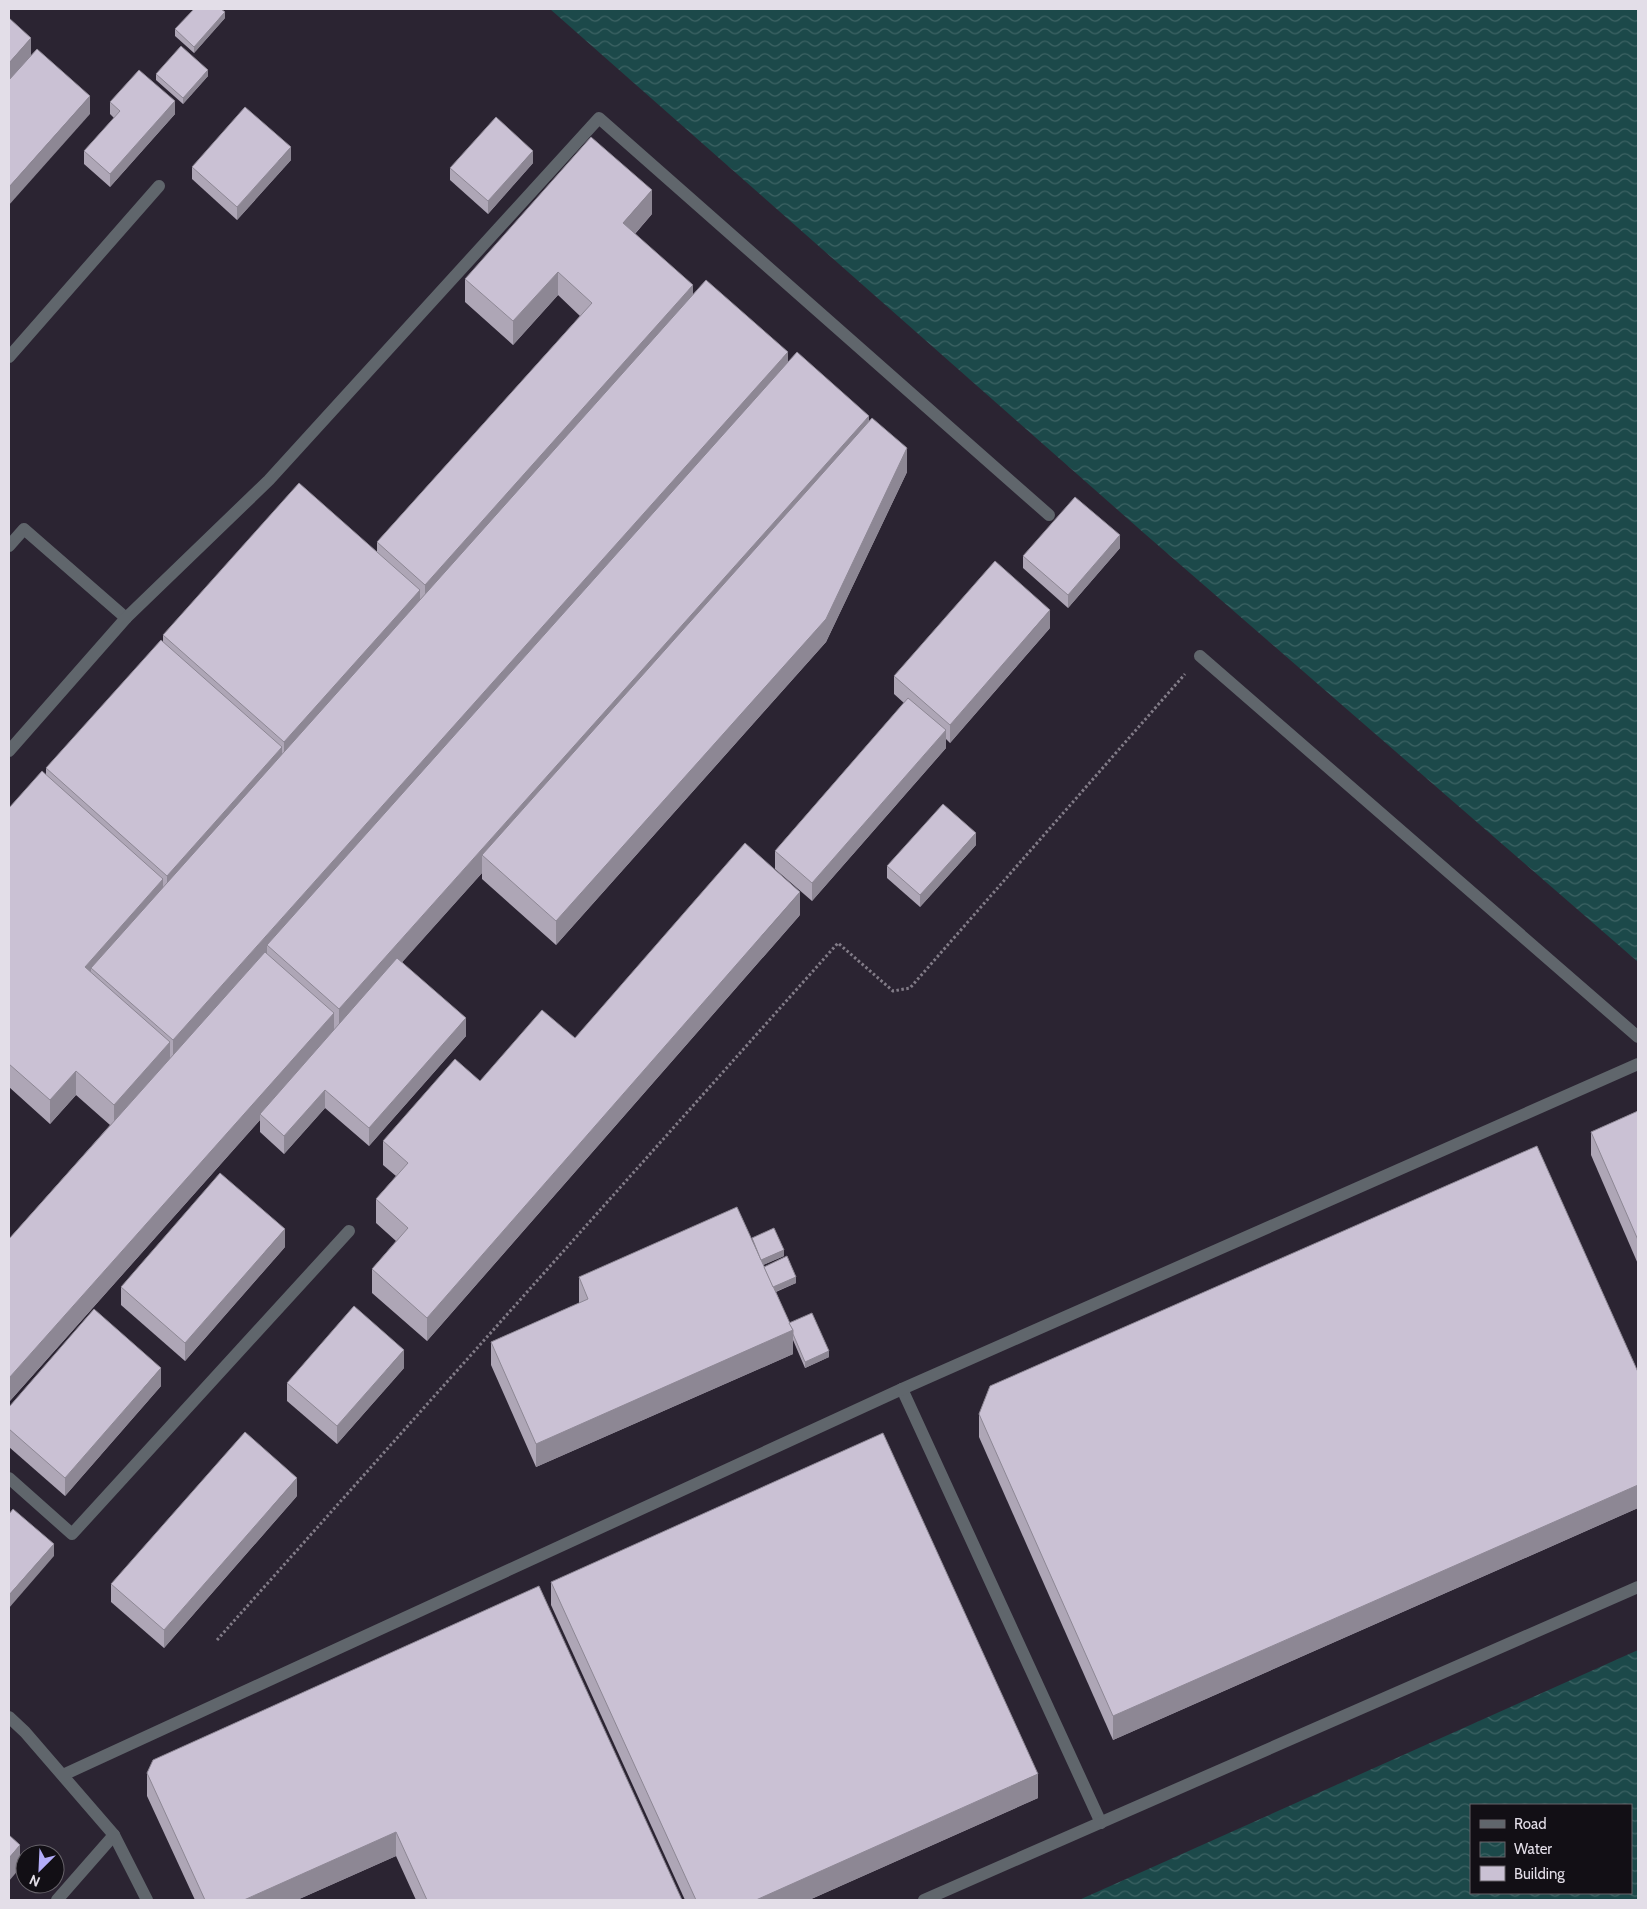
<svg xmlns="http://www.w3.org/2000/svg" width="1647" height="1909" viewBox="0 0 1647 1909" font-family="Cabin,sans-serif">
<defs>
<pattern id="water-waves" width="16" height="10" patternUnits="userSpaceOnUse" patternTransform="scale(1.25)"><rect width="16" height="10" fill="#1c494a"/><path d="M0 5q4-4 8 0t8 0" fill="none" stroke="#3d6364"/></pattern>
</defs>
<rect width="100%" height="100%" fill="#2b2432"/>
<g fill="url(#water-waves)" fill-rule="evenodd">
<path d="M550 9H1638V962L1145 534Z"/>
<path d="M1638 1650V1900H1079ZM1471 1805H1631V1893H1471Z"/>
</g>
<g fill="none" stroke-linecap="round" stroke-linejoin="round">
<path stroke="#827c88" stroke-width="3" stroke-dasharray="2.5 2.5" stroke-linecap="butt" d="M217 1640 838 943 893 991 910 988 1185 674"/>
<g stroke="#60666c" stroke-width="12">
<path d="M9 357 159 186"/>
<path d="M9 546 24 529 126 618"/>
<path d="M1200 656 1638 1037"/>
<path d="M9 751 126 618 269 480 599 118 1049 515"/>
<path d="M902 1389 1101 1823"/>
<path d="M9 1478 72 1534 349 1231"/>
<path d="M63 1775 902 1389 1638 1064"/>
<path d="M57 1900 114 1835"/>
<path d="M924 1900 1638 1587"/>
</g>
<path stroke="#60666c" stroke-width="12" d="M9 1717 25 1732 114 1835 147 1900"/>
</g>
<g fill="#aea6b6">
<path d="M225 18 194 53 175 36V29Z"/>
<path d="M156 74 208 76 183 104 156 80Z"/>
<path d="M110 102 175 114 110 187 84 164V151L114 118 110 114Z"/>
<path d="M291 160 237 220 192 179V167Z"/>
<path d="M533 163 488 214 450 180V168Z"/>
<path d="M652 214 635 234 693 295 788 362 869 422 907 472 826 642 556 945 482 879V873L402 962 466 1036 369 1146 325 1108 284 1154 260 1132V1120L9 1402V1239L110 1125 76 1095 50 1124 9 1087V808L46 775V768L163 642V635L377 552V542L580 316 558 295 513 345 465 302V279Z"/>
<path d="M1120 548 1068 608 1023 568V556Z"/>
<path d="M1050 628 950 743 946 739V748L812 901 775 869V851L904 703 894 694V676Z"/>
<path d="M976 845 920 907 887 878V866Z"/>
<path d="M800 915 427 1341 372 1293V1269L396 1241 376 1223V1199L396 1176 383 1165V1141L480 1081 575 1038Z"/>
<path d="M1638 1111V1264L1591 1155V1132Z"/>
<path d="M285 1247 185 1361 121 1305V1287Z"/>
<path d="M784 1256 763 1265 764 1267 796 1283 776 1292 789 1323 829 1357 805 1368 793 1340V1354L536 1467 491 1365V1342L579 1303V1277Z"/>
<path d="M404 1368 337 1444 287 1401V1383Z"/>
<path d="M1638 1372V1508L1113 1740 979 1437V1414Z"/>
<path d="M161 1386 65 1496 9 1447V1407Z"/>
<path d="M297 1496 164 1648 111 1602V1584Z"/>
<path d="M551 1582 1038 1798 809 1900H685L551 1605Z"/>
<path d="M147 1773 682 1900H416L396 1856 297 1900H195L147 1796Z"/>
</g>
<g fill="#8d8794">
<path d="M225 12V18L194 53V47Z"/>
<path d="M31 38V56L9 81V63Z"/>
<path d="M208 70V76L183 104V98Z"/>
<path d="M90 96V114L9 205V187Z"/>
<path d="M175 101V114L110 187V174Z"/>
<path d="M291 147V160L237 220V207Z"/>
<path d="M533 151V163L488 214V201Z"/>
<path d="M652 190V214L623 247V223Z"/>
<path d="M558 272V295L513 345V321Z"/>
<path d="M693 285V308L425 608V585Z"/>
<path d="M788 352V376L267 945V958L173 1064V1040Z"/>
<path d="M869 416V439L482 855V873L339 1033V1009Z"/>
<path d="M907 448V472L826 642 556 945V921Z"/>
<path d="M1120 535V548L1068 608V595Z"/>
<path d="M420 590V614L284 766V742Z"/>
<path d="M1050 610V628L950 743V725Z"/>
<path d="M946 730V748L812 901V883Z"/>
<path d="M282 747V771L167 900V876Z"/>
<path d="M976 833V845L920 907V895Z"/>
<path d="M163 879V903L91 968V983L85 967Z"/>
<path d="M800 892V915L427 1341V1318Z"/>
<path d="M334 1013V1037L260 1114V1120L9 1402V1378Z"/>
<path d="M466 1018V1036L369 1146V1128Z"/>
<path d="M170 1042V1066L114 1128V1105Z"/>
<path d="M76 1071V1095L50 1124V1100Z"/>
<path d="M325 1090V1108L284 1154V1136Z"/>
<path d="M285 1229V1247L185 1361V1343Z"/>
<path d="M784 1250V1256L761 1266V1260Z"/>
<path d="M796 1277V1283L772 1293V1287Z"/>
<path d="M793 1330V1354L536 1467V1444Z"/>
<path d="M404 1350V1368L337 1444V1426Z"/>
<path d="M829 1351V1357L805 1368V1362Z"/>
<path d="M161 1368V1386L65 1496V1478Z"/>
<path d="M297 1478V1496L164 1648V1630Z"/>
<path d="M1638 1485V1508L1113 1740V1716Z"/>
<path d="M54 1544V1556L9 1608V1595Z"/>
<path d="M1038 1774V1798L809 1900H756Z"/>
<path d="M396 1832V1856L297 1900H244Z"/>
<path d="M20 1845V1868L9 1881V1858Z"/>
</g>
<g fill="#cac1d4" stroke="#8d8794">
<path d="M194 9H221L225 12 194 47 175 29Z"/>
<path d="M9 18 31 38 9 63Z"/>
<path d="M181 46 208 70 183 98 156 74Z"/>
<path d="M37 49 90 96 9 187V80Z"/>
<path d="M139 70 175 101 110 174 84 151 120 111 110 102Z"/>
<path d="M245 107 291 147 237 207 192 167Z"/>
<path d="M496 117 533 151 488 201 450 168Z"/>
<path d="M591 137 652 190 623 223 693 285 425 585 377 542 592 303 558 272 513 321 465 279Z"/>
<path d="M706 280 788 352 173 1040 91 968Z"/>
<path d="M797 352 869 416 339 1009 267 945Z"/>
<path d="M872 418 907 448 826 619 556 921 482 855Z"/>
<path d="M299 483 420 590 284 742 163 635Z"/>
<path d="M1075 497 1120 535 1068 595 1023 556Z"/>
<path d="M995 561 1050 610 950 725 894 676Z"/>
<path d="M161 640 282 747 167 876 46 768Z"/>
<path d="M908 698 946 730 812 883 775 851Z"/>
<path d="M42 771 163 879 85 967 170 1042 114 1105 76 1071 50 1100 9 1064V808Z"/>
<path d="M943 804 976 833 920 895 887 866Z"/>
<path d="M745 843 800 892 427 1318 372 1269 408 1228 376 1199 408 1163 383 1141 455 1059 480 1081 542 1010 575 1038Z"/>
<path d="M265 952 334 1013 9 1378V1239Z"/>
<path d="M397 958 466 1018 369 1128 325 1090 284 1136 260 1114Z"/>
<path d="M1638 1111V1240L1591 1132Z"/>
<path d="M1537 1146 1638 1372V1485L1113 1716 979 1414 990 1386Z"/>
<path d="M220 1173 285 1229 185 1343 121 1287Z"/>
<path d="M737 1207 793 1330 536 1444 491 1342 588 1299 579 1277Z"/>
<path d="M774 1228 784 1250 761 1260 752 1238Z"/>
<path d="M787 1256 796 1277 773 1287 764 1267Z"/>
<path d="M354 1306 404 1350 337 1426 287 1383Z"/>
<path d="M94 1309 161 1368 65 1478 9 1429V1407Z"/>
<path d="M812 1313 829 1351 805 1362 793 1334V1330L789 1323Z"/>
<path d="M245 1432 297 1478 164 1630 111 1584Z"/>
<path d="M883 1433 1038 1774 756 1900H696L551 1582Z"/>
<path d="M13 1509 54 1544 9 1595V1514Z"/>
<path d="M539 1586 682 1900H427L396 1832 244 1900H205L147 1773 153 1760Z"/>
<path d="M9 1835 20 1845 9 1858Z"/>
</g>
<rect width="1647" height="1909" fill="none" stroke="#e3dee8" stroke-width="20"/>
<rect x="1470" y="1804" width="162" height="90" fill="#120f15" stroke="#666269"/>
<rect x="1480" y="1820" width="25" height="8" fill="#60666c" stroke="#666269"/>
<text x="1514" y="1829" font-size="15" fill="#e3dee8">Road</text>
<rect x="1480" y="1842" width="25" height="15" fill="url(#water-waves)" stroke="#666269"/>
<text x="1514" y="1854" font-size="15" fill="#e3dee8">Water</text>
<rect x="1480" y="1866" width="25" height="15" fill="#cac1d4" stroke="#666269"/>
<text x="1514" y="1879" font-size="15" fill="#e3dee8">Building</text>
<g transform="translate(40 1869) rotate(204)"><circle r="24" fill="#120f15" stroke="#666269"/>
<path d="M0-4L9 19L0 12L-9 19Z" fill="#b3adf9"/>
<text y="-8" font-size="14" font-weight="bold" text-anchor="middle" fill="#e3dee8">N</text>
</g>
</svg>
